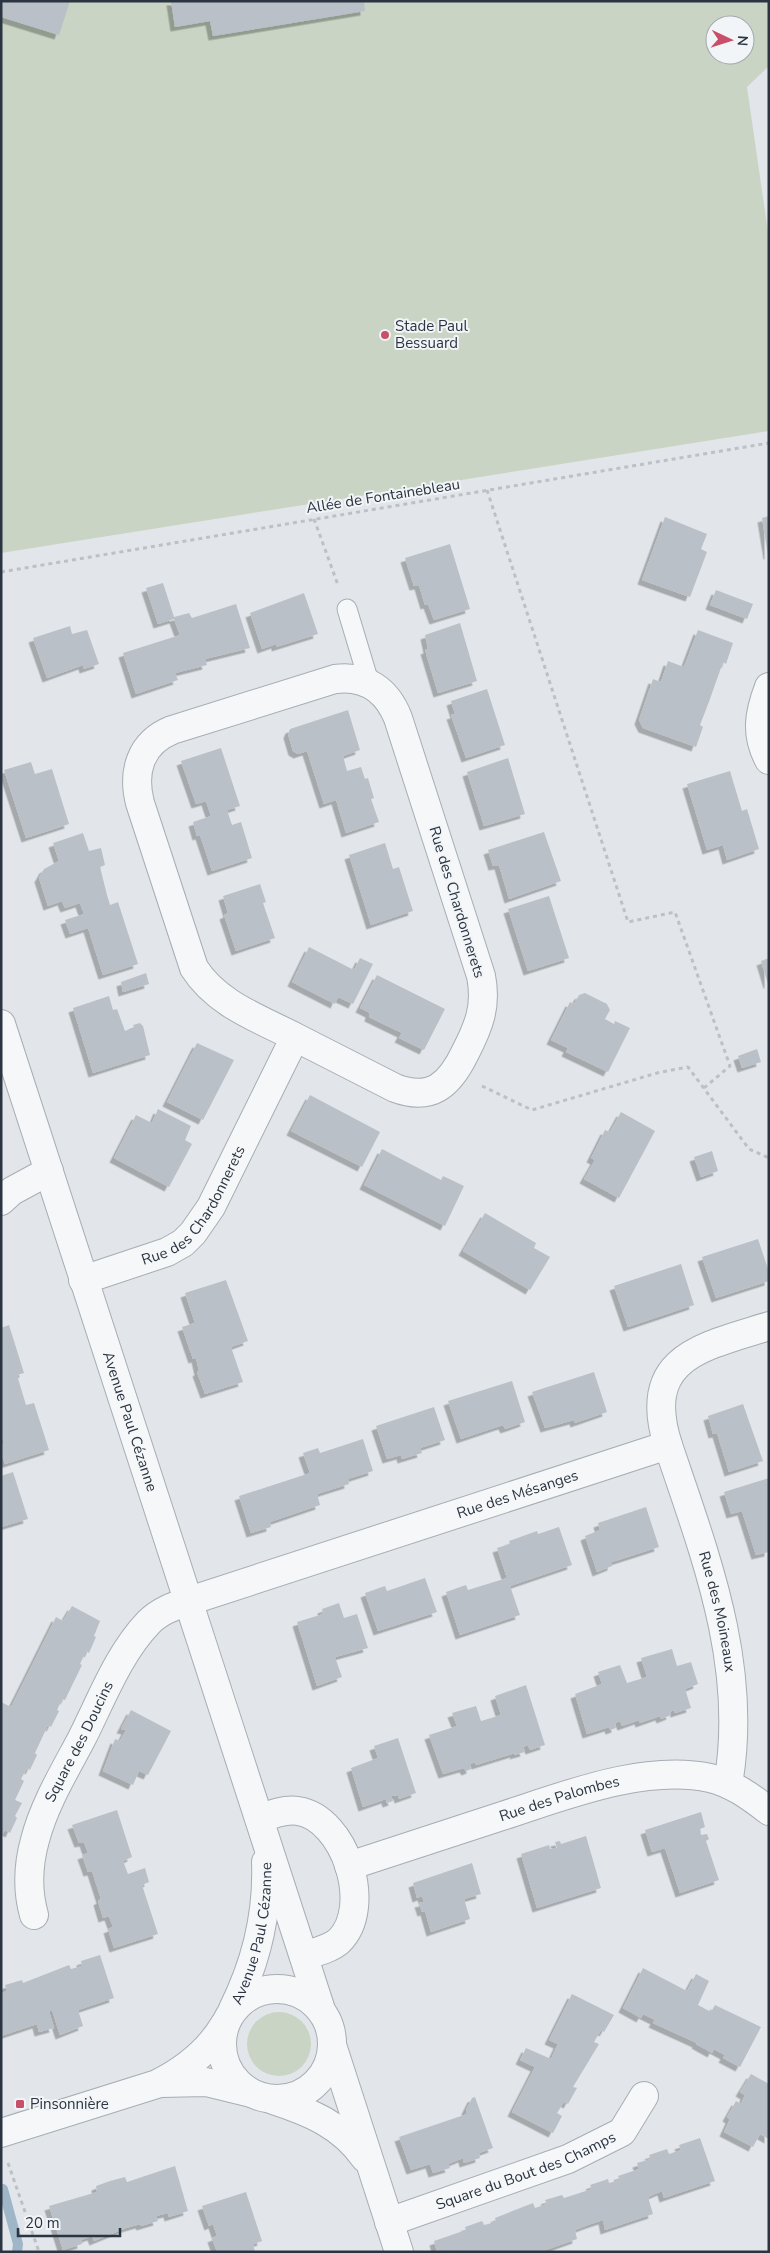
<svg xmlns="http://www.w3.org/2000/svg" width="770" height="2253" viewBox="0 0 770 2253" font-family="'Nunito Sans',sans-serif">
<defs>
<filter id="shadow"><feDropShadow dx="-4.5" dy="4.5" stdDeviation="0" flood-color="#0004"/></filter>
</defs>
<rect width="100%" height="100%" fill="#e2e6ea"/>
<g fill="#c9d4c4" fill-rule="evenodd">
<path d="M1 1H769V66L747 87 769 239V431L1 553ZM715 25H745V55H715Z"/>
<circle cx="279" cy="2044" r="32"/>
</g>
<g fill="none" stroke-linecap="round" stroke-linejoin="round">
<path stroke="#9fb6c8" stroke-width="10" d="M3 2189 18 2244 17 2252"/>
</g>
<g fill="#bac0c7" filter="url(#shadow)">
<path d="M1 1H70L59 35 1 17Z"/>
<path d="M171 1H364L365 11 213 36 210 21 175 27Z"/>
<path d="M769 516V555H768L762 518Z"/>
<path d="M665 517 707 534 701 549 707 552 690 597 642 580Z"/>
<path d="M450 544 470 609 434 620 428 604 425 605 419 585 414 586 405 558Z"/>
<path d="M163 583 174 617 189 613 192 618 236 604 250 648 205 659 207 665 175 673 178 680 136 694 123 653 180 635 174 619 158 624 146 588Z"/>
<path d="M716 590 753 604 747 619 710 605Z"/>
<path d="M304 593 318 634 276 647V644L262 649 250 613Z"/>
<path d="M460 623 477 681 438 693 425 650 428 649 425 635Z"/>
<path d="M70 626 72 634 87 630 99 664 84 669 83 665 47 678 33 638Z"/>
<path d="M698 630 733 643 726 664 723 662 710 699 700 725 703 727 696 747 643 728 639 720 653 679 661 682 668 661 684 667Z"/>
<path d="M487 689 505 745 466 758 451 715 455 714 451 701Z"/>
<path d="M348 710 360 750 343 756 347 771 361 767 365 779 368 778 374 798 371 799 379 822 346 833 336 800 324 804 307 751 298 754 293 751 288 734 290 729Z"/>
<path d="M221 748 240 806 227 810 232 825 241 822 252 858 212 871 200 835 197 836 193 822 211 816 206 801 196 804 181 761Z"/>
<path d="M508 758 525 814 484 826 467 772Z"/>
<path d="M31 762 35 774 52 769 69 824 26 838 4 770Z"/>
<path d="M730 771 742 811 747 809 759 849 727 860 723 845 707 850 687 784Z"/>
<path d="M544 832 561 881 509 899 499 865 493 866 488 850Z"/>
<path d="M83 833 89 851 101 848 105 865 100 867 107 895 110 905 118 902 138 964 103 975 88 928 70 934 65 920 84 914 80 903 65 908 62 901 48 906 39 878 44 869 59 861 53 843Z"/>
<path d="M385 843 393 869 399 867 413 911 371 925 349 855Z"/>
<path d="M260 884 266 902 263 903 275 938 236 951 224 915 228 913 223 896Z"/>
<path d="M549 896 569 958 528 971 508 909Z"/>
<path d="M309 947 354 970 360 958 373 964 353 1004 338 997 335 1004 292 982Z"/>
<path d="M769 958V984H768L761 961Z"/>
<path d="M146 973 149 984 123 992 121 982Z"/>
<path d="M377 975 445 1009 424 1050 399 1038 402 1033 369 1017 370 1013 360 1008Z"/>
<path d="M585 993 607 1004 610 1010 605 1019 614 1024 615 1021 630 1028 608 1072 566 1052 568 1048 551 1040 570 1002 574 1004 579 995Z"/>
<path d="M109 996 113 1010 117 1009 125 1031 134 1027 133 1025 140 1023 143 1026 150 1055 93 1073 73 1008Z"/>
<path d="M197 1043 234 1060 203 1120 167 1102Z"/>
<path d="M757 1049 761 1062 742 1068 738 1056Z"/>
<path d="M310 1095 380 1132 362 1167 291 1131Z"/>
<path d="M158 1109 191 1126 185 1140 192 1144 169 1187 114 1158 136 1115 152 1123Z"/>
<path d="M621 1112 655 1131 619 1198 584 1179 595 1160 591 1158 605 1130 610 1132Z"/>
<path d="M382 1149 441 1180 443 1176 464 1186 445 1226 364 1185Z"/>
<path d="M712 1151 718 1171 701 1177 694 1157Z"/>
<path d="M485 1213 536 1243 534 1248 550 1257 530 1290 463 1251Z"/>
<path d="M758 1239 769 1272V1281L716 1298 702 1257Z"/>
<path d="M681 1264 694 1305 628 1327 614 1286Z"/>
<path d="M226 1280 248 1341 231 1347 243 1382 205 1394 197 1372 199 1371 196 1358 193 1359 182 1327 195 1323 185 1293Z"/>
<path d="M9 1325 24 1373 17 1375 26 1405 34 1403 49 1450 5 1464 1 1453V1445L4 1444 1 1434V1328Z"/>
<path d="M594 1372 607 1412 575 1423 574 1420 545 1428 532 1392Z"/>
<path d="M512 1381 525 1422 505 1429 503 1425 461 1439 448 1401Z"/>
<path d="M743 1404 763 1461 729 1472 717 1433 713 1434 708 1416Z"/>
<path d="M434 1407 445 1440 420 1448 422 1453 402 1459 401 1455 387 1459 376 1426Z"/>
<path d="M363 1439 373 1471 348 1479 349 1484 317 1494 320 1505 270 1522 271 1527 251 1533 239 1496 310 1473 303 1453 318 1448 320 1453Z"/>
<path d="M13 1472 28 1519 1 1527V1476Z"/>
<path d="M769 1478V1552L756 1555 742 1511 731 1514 724 1492Z"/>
<path d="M646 1507 659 1547 612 1562V1566L597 1572 585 1536 600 1530 598 1523Z"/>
<path d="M559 1527 572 1565 510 1586 520 1615 460 1635 446 1592 466 1585 468 1590 507 1578 497 1548 510 1544 509 1541 537 1531 538 1534Z"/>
<path d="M425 1578 437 1612 378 1631 365 1593 385 1586 387 1591Z"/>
<path d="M339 1603 344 1618 357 1614 368 1648 335 1657 342 1677 317 1686 297 1622 323 1614 322 1609Z"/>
<path d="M72 1606 100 1621 94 1636 96 1637 89 1653 86 1651 80 1664 82 1665 65 1700 62 1699 57 1710 59 1711 51 1727 48 1725 35 1753 37 1755 30 1770 27 1768 21 1779 24 1781 15 1800 22 1803 15 1816 17 1818 10 1833 5 1830 1 1837V1724L3 1720 1 1719V1702L11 1707 56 1617 63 1621Z"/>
<path d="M672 1649 677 1666 691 1662 698 1684 685 1689 691 1708 675 1713 674 1710 670 1712 671 1715 661 1719 660 1716 640 1723 639 1720 622 1726 620 1721 615 1723 616 1728 610 1730 609 1727 587 1734 575 1694 602 1684 598 1672 620 1665 627 1683 647 1677 641 1658Z"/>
<path d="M526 1685 545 1745 530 1750 528 1745 523 1747 525 1752 514 1755 515 1753 476 1765 475 1762 470 1764 471 1769 466 1771 464 1768 443 1774 429 1735 457 1726 452 1713 476 1706 481 1721 501 1715 495 1696Z"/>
<path d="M131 1710 171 1731 148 1775 139 1771 133 1785 103 1771 115 1739 120 1741 126 1730 121 1729Z"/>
<path d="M398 1738 416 1793 399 1799 398 1795 391 1796 393 1801 387 1803 386 1799 363 1807 351 1768 378 1758 374 1746Z"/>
<path d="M117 1810 132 1857 123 1861 128 1874 145 1868 149 1882 142 1885 158 1934 114 1948 108 1929 113 1927 109 1916 103 1918 98 1901 101 1899 92 1871 88 1872 82 1855 88 1853 84 1842 79 1843 72 1825Z"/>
<path d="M701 1812 705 1827 700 1829 701 1835 707 1834 709 1839 706 1841 719 1880 680 1893 665 1848 652 1852 645 1830Z"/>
<path d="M586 1836 601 1888 537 1908 521 1854 549 1845 550 1849 557 1848 555 1842 560 1841 561 1844Z"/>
<path d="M472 1863 481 1894 464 1899 470 1919 431 1932 425 1911 422 1912 419 1903 424 1902 422 1896 417 1898 413 1883Z"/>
<path d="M100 1955 114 1998 78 2010 83 2026 60 2035 52 2010 49 2011 54 2028 39 2032 37 2024 1 2036V1993L7 1991 5 1985 22 1980 23 1983 69 1965 71 1969 82 1966 81 1961Z"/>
<path d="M643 1968 687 1991 696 1974 709 1981 698 2005 711 2012 715 2005 761 2027 740 2067 723 2058 725 2055 714 2049 712 2053 696 2044 697 2043 653 2023 655 2020 643 2014 641 2018 623 2008Z"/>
<path d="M572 1994 614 2015 604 2032 601 2030 594 2042 599 2044 573 2087 577 2088 568 2104 564 2102 557 2113 562 2116 553 2133 512 2112 535 2067 520 2060 526 2048 551 2059 558 2044 549 2040Z"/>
<path d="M751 2074 769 2084V2139L760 2134 753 2147 724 2132 730 2119 727 2117 736 2101 741 2104 745 2095 740 2092Z"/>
<path d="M475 2097 493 2148 479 2153 480 2158 464 2163 463 2158 448 2164 450 2168 433 2173 430 2164 411 2170 399 2137 467 2114 466 2110 472 2098Z"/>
<path d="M700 2138 715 2181 664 2198 662 2191 648 2197 653 2214 605 2230 603 2220 588 2225 575 2230 577 2239 540 2252H458V2250L437 2252 434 2241 466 2230 465 2227 482 2221 484 2225 496 2222 495 2218 533 2203 535 2208 547 2204 545 2200 562 2195 564 2198 592 2189 590 2185 608 2179 609 2183 620 2180 618 2176 639 2169 637 2163 651 2159 649 2155 667 2149 669 2154 681 2150 679 2145Z"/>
<path d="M175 2166 188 2211 169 2217 168 2213 156 2216 158 2221 141 2226 140 2224 126 2228 94 2241 92 2236 81 2240 82 2244 63 2250 49 2206 97 2192 96 2186 110 2181 125 2177 127 2182Z"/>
<path d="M246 2192 262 2241 253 2244 255 2252H217L212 2238 217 2236 213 2224 209 2226 202 2206Z"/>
</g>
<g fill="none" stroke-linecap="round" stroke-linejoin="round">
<g stroke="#a7adb4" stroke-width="21">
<path id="service" d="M347 609 369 682"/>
</g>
<g stroke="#a7adb4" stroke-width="30">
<g id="minor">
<path d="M769 687C759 713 755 734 769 760"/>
<path id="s1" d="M1 1024 321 2010"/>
<path d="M1 1201 12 1191 49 1171"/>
<path id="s2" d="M83 1280 167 1252 183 1243 193 1233 211 1207 295 1037 395 1088C432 1102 450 1084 465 1053 479 1026 487 1006 481 976L398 718C387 690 366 675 335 679L172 730C140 743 132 772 140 803L194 968C217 1004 258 1018 295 1037"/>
<path id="s3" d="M668 1445C705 1555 749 1666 728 1784"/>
<path d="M260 1819C272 1814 285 1809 298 1811 345 1818 374 1907 339 1941 330 1949 315 1952 304 1956"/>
<path id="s4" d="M349 1866C400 1849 451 1833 502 1816 564 1796 643 1764 710 1778 732 1783 751 1797 769 1811"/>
<path id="s5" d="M34 1915C27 1890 28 1865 35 1840 44 1805 64 1772 81 1740 101 1701 118 1654 149 1622 160 1611 174 1606 189 1601L668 1445C640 1357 702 1347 769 1326"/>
<circle cx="277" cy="2044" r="55"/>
<path id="s6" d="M233 2009C256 1963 268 1913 266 1862"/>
<path d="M332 2045 399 2252"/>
<path d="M161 2083 206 2082 251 2093"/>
<path d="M273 2100C310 2112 342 2125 365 2158"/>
<path d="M1 2133 157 2084C185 2070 209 2051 225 2024"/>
<path id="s7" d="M389 2222 568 2159 622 2132 644 2096"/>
</g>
</g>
<g stroke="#bcc1c5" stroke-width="3" stroke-dasharray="4 4" stroke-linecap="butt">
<path d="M487 490 628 922 675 912 730 1066 704 1088"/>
<path d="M314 519 338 585"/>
<path d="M1 572 769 443"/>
<path d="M482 1086 532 1110 657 1073 688 1067 749 1149 769 1158"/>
<path d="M8 2163 39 2252"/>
</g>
<use href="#service" stroke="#f5f7f8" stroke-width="19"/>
<use href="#minor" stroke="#f5f7f8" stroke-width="28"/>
</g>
<g fill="#c94e69" stroke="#f2f5f7" stroke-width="2">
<circle cx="385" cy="335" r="5"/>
<rect x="15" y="2099" width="10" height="10" rx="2.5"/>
</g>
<g text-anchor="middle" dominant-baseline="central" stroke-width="4" stroke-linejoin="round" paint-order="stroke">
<g font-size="15" fill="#2b3542" stroke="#f2f5f7" text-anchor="start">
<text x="395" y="326">Stade Paul<tspan x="395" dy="17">Bessuard</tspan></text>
<text x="30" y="2104">Pinsonnière</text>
</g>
<g font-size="15" fill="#2b3542" stroke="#f2f5f7">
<text transform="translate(383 496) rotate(-9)">Allée de Fontainebleau</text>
<text transform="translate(457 902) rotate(73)">Rue des Chardonnerets</text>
<text stroke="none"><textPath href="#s2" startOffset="141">Rue des Chardonnerets</textPath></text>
<text stroke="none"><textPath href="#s1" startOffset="418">Avenue Paul Cézanne</textPath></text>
<text stroke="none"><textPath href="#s5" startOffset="714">Rue des Mésanges</textPath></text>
<text stroke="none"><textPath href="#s3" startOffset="174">Rue des Moineaux</textPath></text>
<text stroke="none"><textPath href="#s5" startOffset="184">Square des Doucins</textPath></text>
<text stroke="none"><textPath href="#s4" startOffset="221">Rue des Palombes</textPath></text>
<text stroke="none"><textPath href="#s6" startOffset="79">Avenue Paul Cézanne</textPath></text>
<text stroke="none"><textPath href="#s7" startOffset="146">Square du Bout des Champs</textPath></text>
</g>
</g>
<rect width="770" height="2253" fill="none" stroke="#2b3542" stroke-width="5"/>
<g transform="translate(730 40) rotate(94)"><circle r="24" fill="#f2f5f7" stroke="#a2a8af"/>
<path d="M0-4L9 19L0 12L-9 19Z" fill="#c94e69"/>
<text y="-8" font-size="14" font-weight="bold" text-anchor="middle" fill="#2b3542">N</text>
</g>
<path d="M18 2228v8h102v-8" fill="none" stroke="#2b3542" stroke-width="2.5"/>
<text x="25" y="2228" font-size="15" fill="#2b3542" stroke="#f2f5f7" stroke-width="4" paint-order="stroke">20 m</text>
</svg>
